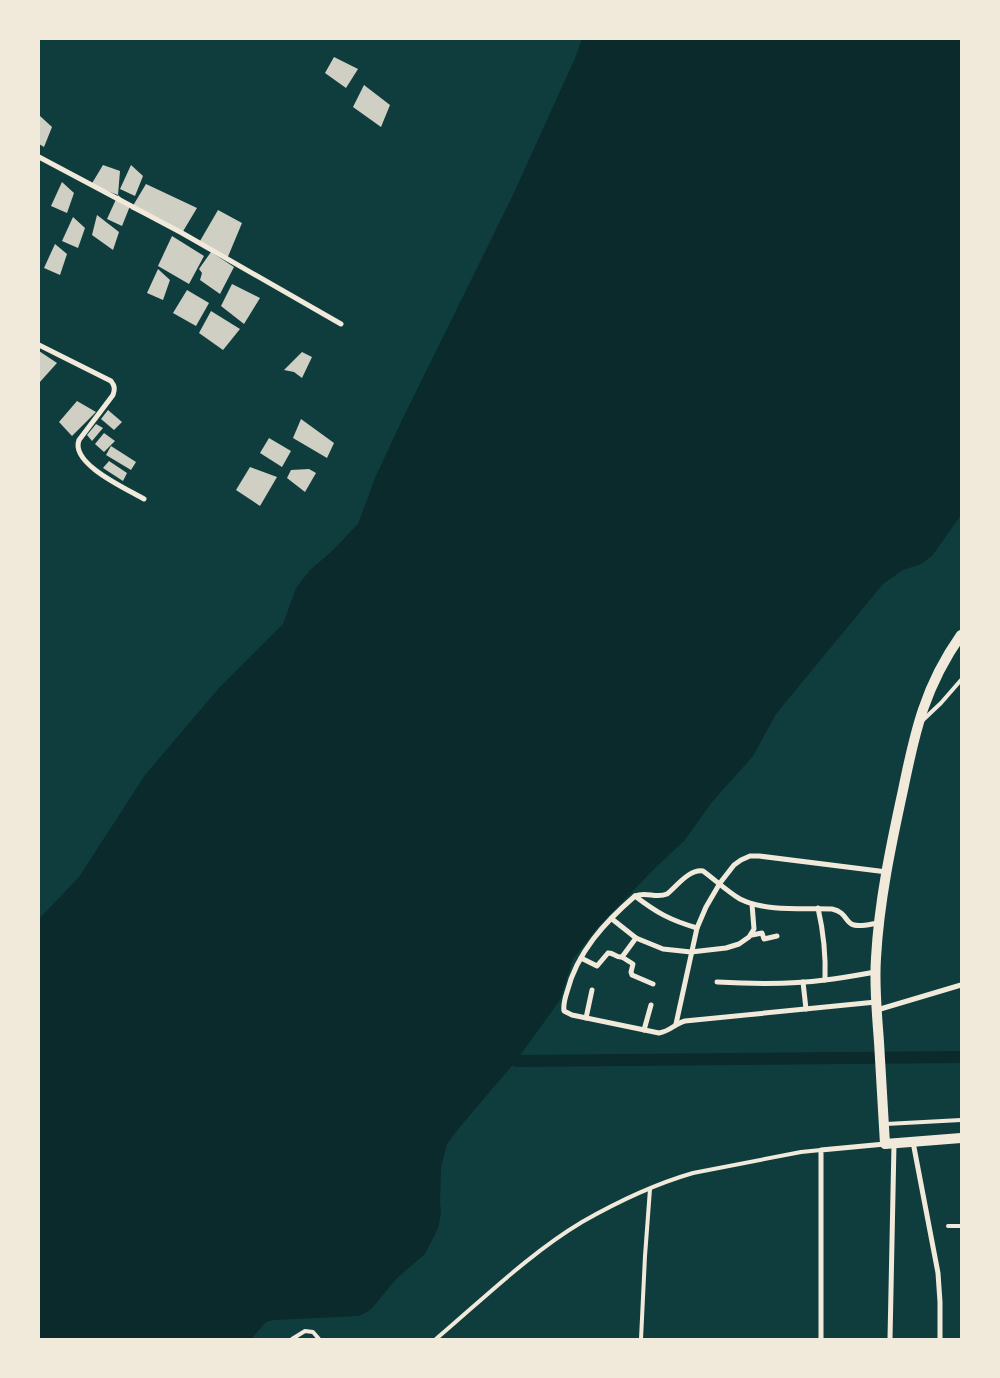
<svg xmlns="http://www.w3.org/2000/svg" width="1000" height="1378" viewBox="0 0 1000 1378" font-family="'Archivo Narrow',sans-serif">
<rect width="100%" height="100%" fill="#0f3d3e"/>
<path fill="#0a2a2b" d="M582 39H961V515L932 556 921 564 903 570 883 584 776 714 753 756 712 802 684 841 655 868 598 927 573 959 560 1000 516 1061 459 1128 447 1144 441 1167 440 1202 441 1214 438 1228 425 1254 397 1278 372 1308 367 1312 359 1316 274 1320 266 1322 251 1339H39V919L79 877 145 775 219 688 283 624 296 588 310 570 330 553 358 524 375 478 402 420 512 197 576 56Z"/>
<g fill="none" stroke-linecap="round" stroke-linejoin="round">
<path stroke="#0a2a2b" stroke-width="12" d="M516 1061 961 1057"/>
</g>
<g fill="#cfcfc3">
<path d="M334 57 358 69 346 88 325 73Z"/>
<path d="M364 85 390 105 381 127 353 107Z"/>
<path d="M40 116 52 127 44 147 39 144Z"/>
<path d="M103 165 120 171 118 195 91 185Z"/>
<path d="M131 165 143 176 135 196 120 189Z"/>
<path d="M62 182 74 193 67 213 51 206Z"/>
<path d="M146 184 197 208 182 233 131 209Z"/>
<path d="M118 195 130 206 122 226 107 219Z"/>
<path d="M218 210 242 223 227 259 200 241Z"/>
<path d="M97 215 119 232 113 250 92 235Z"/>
<path d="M73 217 85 228 78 248 62 241Z"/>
<path d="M172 236 204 256 189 284 158 266Z"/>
<path d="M55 244 67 254 60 275 44 268Z"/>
<path d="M211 252 234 267 220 294 200 280 202 273 199 269Z"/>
<path d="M158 269 170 280 163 300 147 293Z"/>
<path d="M232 284 260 298 244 324 221 306Z"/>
<path d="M187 290 209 303 196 326 173 313Z"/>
<path d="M211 311 240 329 223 350 199 333Z"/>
<path d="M39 351 57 363 39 383Z"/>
<path d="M302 352 312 357 302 378 294 372 284 370Z"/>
<path d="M77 401 96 412 72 436 59 422Z"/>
<path d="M108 410 122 422 114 430 101 419Z"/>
<path d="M301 419 334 443 327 458 293 438Z"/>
<path d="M96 424 103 428 92 441 87 435Z"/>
<path d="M104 433 115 441 104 452 95 444Z"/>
<path d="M269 438 291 451 282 467 260 453Z"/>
<path d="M111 446 136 462 131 470 106 455Z"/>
<path d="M109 461 127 473 123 481 103 468Z"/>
<path d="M250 467 277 477 260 506 236 490Z"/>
<path d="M309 469 316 473 305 492 287 478 291 470Z"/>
</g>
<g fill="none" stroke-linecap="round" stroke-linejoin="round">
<g stroke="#f1e9da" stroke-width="4">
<path d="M923 720 941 703 961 680"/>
<path d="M886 1124 961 1120"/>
<path d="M948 1226H961"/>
<path d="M292 1339 305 1331 313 1332 319 1339"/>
<path d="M436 1339C482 1300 530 1253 582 1222 617 1202 655 1184 693 1173L801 1152 821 1150"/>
<path d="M641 1339 645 1256 650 1189"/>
</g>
<g stroke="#f1e9da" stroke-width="5">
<path d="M39 157 182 233 341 324"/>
<path d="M39 345 111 381C115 386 115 389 113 395L79 440C70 464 127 489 144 499"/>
<path d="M635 896C657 913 670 920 697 928"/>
<path d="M818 908C824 934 826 954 825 980"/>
<path d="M612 919 636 938 663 949 691 952 726 948 739 944 749 937 754 929 752 904"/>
<path d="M752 935 762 933 764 939 777 936"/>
<path d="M622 957 633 964 631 972 632 975 653 984"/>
<path d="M581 958 597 966 608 953C613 952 616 958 622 957L636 938"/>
<path d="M717 982C753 984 789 985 825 980 842 978 858 975 875 972"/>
<path d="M803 982 806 1009"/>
<path d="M876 1002 685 1021C674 1024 671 1031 659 1033L572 1015 564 1011C563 1004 565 998 567 992 577 952 605 922 635 896 646 891 656 899 667 894 677 886 689 869 703 871 714 879 728 892 740 899 766 912 804 908 832 909 847 912 845 923 854 925 861 927 871 924 878 923"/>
<path d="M877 1010 961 985"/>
<path d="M586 1018 592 990"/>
<path d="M676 1024 697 928 706 907 720 883 734 865 741 860 750 856H759L887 872"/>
<path d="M644 1030 651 1005"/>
<path d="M913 1142 938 1273 940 1302V1339"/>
<path d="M821 1339V1150L885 1144"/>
<path d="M890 1339 894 1144"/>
</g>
<path stroke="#f1e9da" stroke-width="10" d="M961 635C925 686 915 731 903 790 891 845 879 902 876 958 874 986 877 1014 879 1042 881 1076 883 1110 885 1144L961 1138"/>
</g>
<rect width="1000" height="1378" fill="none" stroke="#f1e9da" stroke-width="80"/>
</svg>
